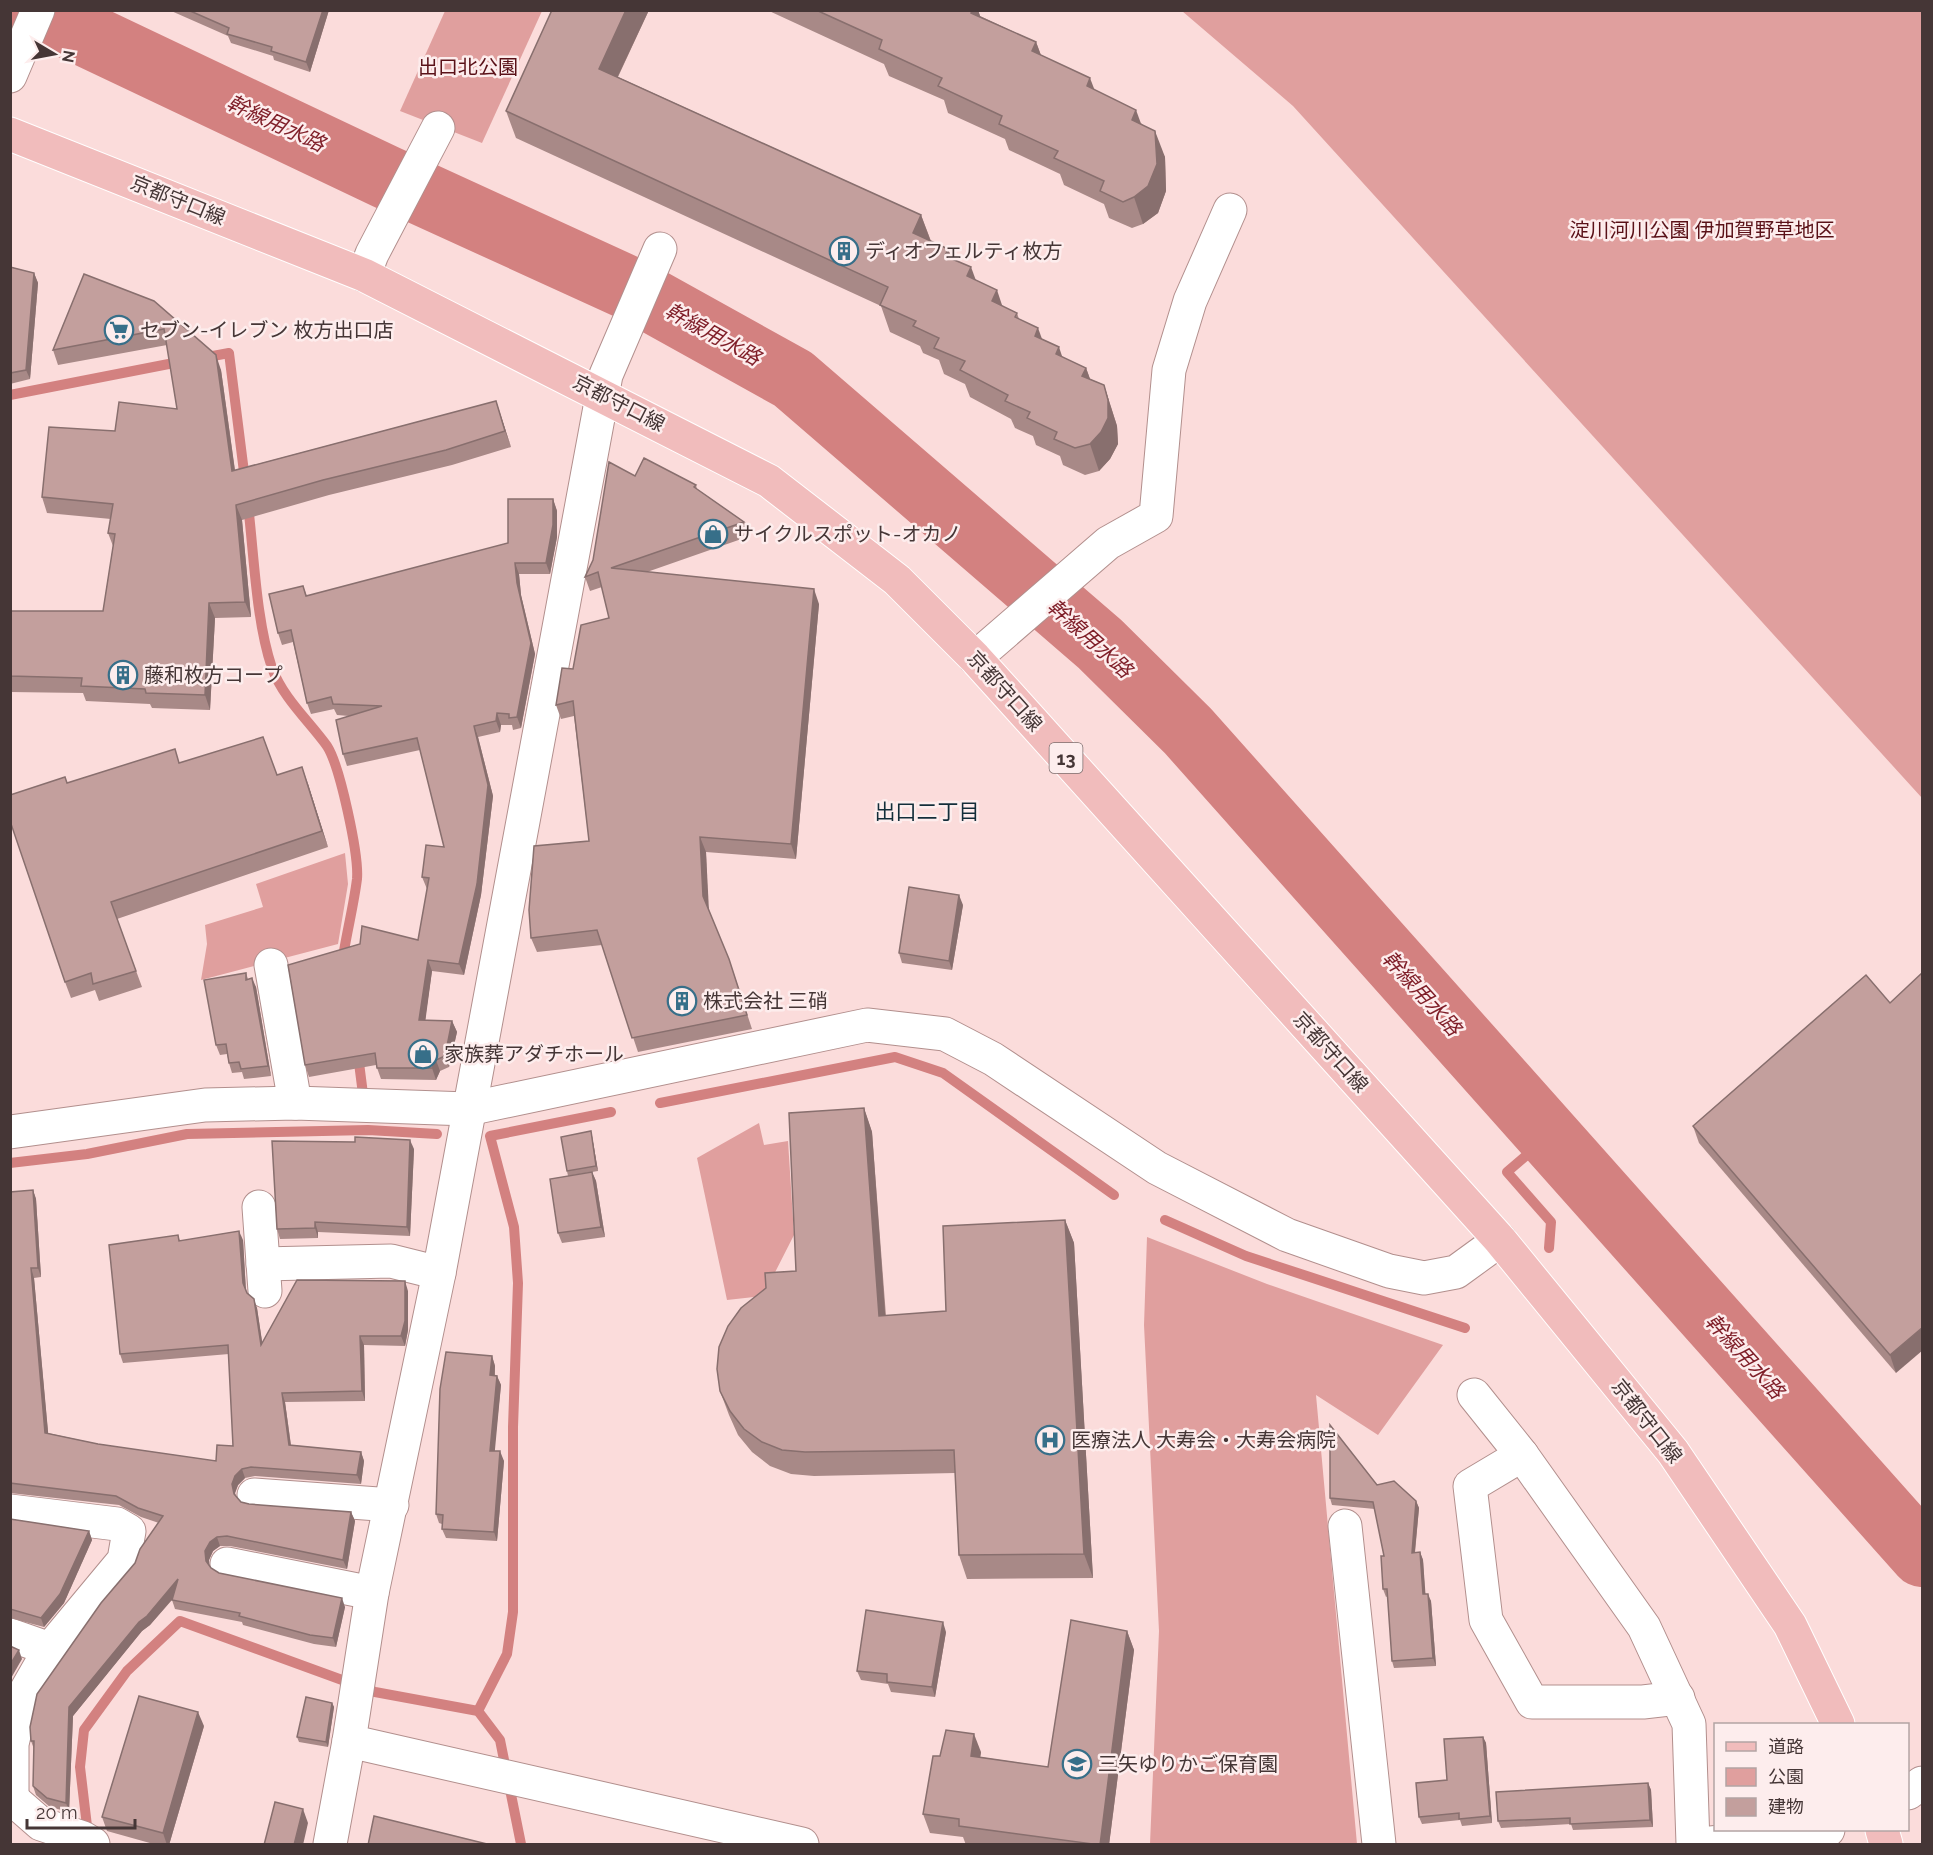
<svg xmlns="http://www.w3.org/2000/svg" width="1933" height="1855" viewBox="0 0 1933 1855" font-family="Raleway,'Noto Sans JP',sans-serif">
<rect width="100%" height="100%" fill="#fbdcdb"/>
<g fill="#e09f9e">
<path d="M445 11H542L482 143 400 111Z"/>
<path d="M1182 11H1922V798L1293 106Z"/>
<path d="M345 853 348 884 338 944 201 980 207 944 205 925 263 907 256 884Z"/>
<path d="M759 1123 764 1145 788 1141 794 1235 763 1296 727 1300 697 1158Z"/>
<path d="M1147 1237 1267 1284 1443 1345 1378 1435 1316 1395 1357 1844H1150L1159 1631 1144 1325Z"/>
</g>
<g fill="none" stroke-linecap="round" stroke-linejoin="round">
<g stroke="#d38180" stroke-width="10">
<path d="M202 358 229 353 245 480"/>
<path d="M10 395 184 361"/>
<path d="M248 505C254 554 256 621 272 668 283 698 309 721 327 746 340 766 359 855 357 879 354 903 348 927 344 951L345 962"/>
<path d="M358 1055 364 1102"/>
<path d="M660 1103 895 1057 943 1073 1114 1195"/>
<path d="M1549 1136 1507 1172 1551 1222 1549 1248"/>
<path d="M10 1163 87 1154 187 1134 368 1130 437 1134"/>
<path d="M1165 1220 1246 1256 1465 1328"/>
<path d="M478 1711 507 1654 513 1612V1427L518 1283 514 1227 490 1136 611 1112"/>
<path d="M87 1826 80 1767 84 1730 127 1671 180 1621 375 1692 478 1711 500 1740 521 1844"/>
</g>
<path stroke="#d38180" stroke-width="64" d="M34 10 386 177 631 289 793 379 1100 644 1188 731 1922 1555"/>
<g stroke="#b28f8d" stroke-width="35">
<g id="minor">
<path d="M10 76 38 10"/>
<path d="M364 275 372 254 438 128"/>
<path d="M975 658 1108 543 1156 516 1169 370 1190 301 1230 210"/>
<path d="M271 965 295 1103"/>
<path d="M10 1132 205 1105 295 1103 468 1109 867 1025 945 1034 993 1059 1157 1168 1287 1235 1389 1271 1424 1278 1456 1272 1500 1240"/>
<path d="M259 1207 265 1291"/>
<path d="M263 1264 391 1261 439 1273"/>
<path d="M1474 1395 1522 1455 1644 1627 1689 1724 1693 1844"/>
<path d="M1522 1455 1470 1486 1486 1620 1532 1702H1643L1678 1698"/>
<path d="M254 1495 392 1505"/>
<path d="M10 1511 117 1524 129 1531 124 1560 50 1649 23 1696 12 1744V1798"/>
<path d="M1345 1526 1379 1844"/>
<path d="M227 1564 372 1593"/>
<path d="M10 1635 50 1649"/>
<path d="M349 1741 802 1844"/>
<path d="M1908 1793 1922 1783"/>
<path d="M10 1797 41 1824 83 1838 93 1844"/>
<path d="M330 1844 349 1741 372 1593 439 1273 606 375 660 249"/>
<path d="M1702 1844 1828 1830"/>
</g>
</g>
<g stroke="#fff" stroke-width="35">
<g id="major">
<path d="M10 134 364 275 769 481 897 580 975 658 1500 1240 1673 1452 1790 1625 1838 1724"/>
<path d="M1882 1830 1886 1844"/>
</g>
</g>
<use href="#minor" stroke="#fff" stroke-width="33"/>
<use href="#major" stroke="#f1bcbc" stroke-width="33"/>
</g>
<g fill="#a88987">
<path d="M169 10H329L310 72 274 60 273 56 231 43 228 36Z"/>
<path d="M552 10H649L618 77 921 215 931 241 948 249 952 259 976 280 1002 306 1017 313 1019 319 1062 357 1086 368 1090 379 1104 385 1117 426 1118 444 1110 459 1099 471 1085 475 1063 465 1060 456 1036 445 1033 436 1015 428 1011 419 970 397 965 384 944 374 939 360 923 353 920 346 890 332 881 306 516 138 506 111Z"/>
<path d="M767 10H978L980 16 1036 42 1041 55 1095 90 1142 124 1165 157 1166 191 1158 213 1143 224 1132 228 1109 218 1104 204 1064 185 1060 174 1009 150 1005 139 948 113 944 100 889 76 884 64Z"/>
<path d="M10 267 34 273 38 283 30 379 10 384Z"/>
<path d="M154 301 221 370 235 470 496 401 511 447 452 465 329 495 242 520 251 617 215 618 210 710 152 708 150 704 86 701 83 693 10 692V611H103L113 546 108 533 111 519 47 513 42 497 115 431 177 409 167 345 58 365 53 350Z"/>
<path d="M635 476 696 485 697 489 744 522 750 536 647 572 819 604 796 859 706 852 708 909 734 974 752 1029 638 1052 602 945 537 952 531 938 589 841 574 716 561 719 556 705 573 669 609 618 602 587 590 591 585 577Z"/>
<path d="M553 499 557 511V537L550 574H519L521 595 535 654 521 728 513 730 512 725H501L500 732 478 737 493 796 481 895 464 975 432 971 425 1020 452 1021 457 1032 449 1067 440 1071 436 1080 381 1079 376 1065 309 1077 305 1065 418 940 427 889 422 877 444 847 420 750 347 766 343 754 349 716 337 715 334 709 311 714 307 703 293 642 282 645 278 633 303 586 307 596 508 543Z"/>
<path d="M180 762 277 775 308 784 328 847 117 919 142 987 99 1001 95 990 71 998 65 982 67 783Z"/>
<path d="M963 905 952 970 902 963 899 953Z"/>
<path d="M246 973 248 979 256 987 271 1076 244 1079 242 1072 232 1073 229 1063 227 1054 220 1055 216 1045Z"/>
<path d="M1866 975 1896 1373 1699 1143 1693 1126Z"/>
<path d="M864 1108 872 1132 886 1316 946 1311 1065 1220 1074 1243 1093 1578 967 1579 959 1555 955 1473 814 1476 791 1474 770 1466 752 1452 738 1435 729 1415 720 1391 796 1271Z"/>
<path d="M592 1136 598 1171 568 1176 567 1171Z"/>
<path d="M355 1142 414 1149 410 1236 318 1232V1238L280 1239 277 1229Z"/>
<path d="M592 1172 596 1181 605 1237 562 1243 558 1233Z"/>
<path d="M33 1190 36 1199 41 1277 34 1278 48 1433 98 1444 216 1461 233 1446 229 1354 123 1363 120 1354 178 1235 180 1241 243 1240 246 1292 257 1308 262 1342 408 1291V1330L405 1346 364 1345 365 1401 285 1402 291 1445 361 1452 364 1461 361 1484 255 1476 245 1478 238 1485 235 1493 236 1497 241 1502 249 1504 351 1512 355 1521 347 1569 230 1546H220L213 1551 209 1560V1566L211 1568 219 1573 345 1607 336 1647 314 1644 243 1625 242 1622 175 1609 172 1600 150 1625 142 1631 73 1716 69 1812 50 1807 36 1795 33 1786 34 1749 31 1741 159 1523 141 1517 119 1505 10 1493V1192Z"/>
<path d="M492 1356 495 1366V1375L497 1376 501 1385 494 1451 504 1461 497 1541 446 1538 442 1529V1524L439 1523 436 1514Z"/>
<path d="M1377 1485 1416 1501 1419 1508 1415 1553 1420 1552 1423 1560 1425 1594 1431 1601 1436 1666 1394 1668 1392 1661 1388 1596 1386 1597 1383 1589 1384 1556 1375 1509 1332 1505 1330 1498Z"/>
<path d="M10 1519 89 1531 92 1540 64 1603 44 1627 10 1618Z"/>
<path d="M1127 1631 1134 1650 1109 1845H966L963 1837 930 1833 923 1814 940 1756 981 1752 980 1757 1048 1767Z"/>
<path d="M946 1632 935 1697 891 1692 888 1684 861 1680 857 1671Z"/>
<path d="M332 1703 334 1707 328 1747 299 1742 297 1737Z"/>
<path d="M204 1726 169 1845H157L107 1831 102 1817Z"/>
<path d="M1483 1737 1486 1743 1492 1823 1462 1826 1460 1820 1422 1824 1419 1817 1447 1780Z"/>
<path d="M1648 1783 1651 1790 1653 1827 1573 1830 1571 1824 1501 1828 1498 1821Z"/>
</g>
<g fill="#886f6e">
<path d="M323 10H329L310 72 306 62Z"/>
<path d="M626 10H649L609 95 599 69Z"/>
<path d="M972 10H978L985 31 971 13Z"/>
<path d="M1036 42 1046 69 1032 51Z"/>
<path d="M1090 78 1100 104 1087 86Z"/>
<path d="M1136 110 1146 137 1132 120Z"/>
<path d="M1155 131 1165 157 1166 191 1158 213 1143 224 1134 197Z"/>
<path d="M921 215 931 242 913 233Z"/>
<path d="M948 249 958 276 945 256Z"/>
<path d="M971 267 981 294 967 276Z"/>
<path d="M34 273 38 283 30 379 26 370Z"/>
<path d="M997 290 1006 317 992 301Z"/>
<path d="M1038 328 1048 355 1035 336Z"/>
<path d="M1059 347 1068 374 1056 354Z"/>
<path d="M216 355 221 370 237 486 232 471Z"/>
<path d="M1086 368 1096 395 1082 376Z"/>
<path d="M1104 385 1117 426 1118 444 1110 459 1099 471 1090 444Z"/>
<path d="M496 401 501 416 511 447 505 431Z"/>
<path d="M553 499 557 511V537L550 574 546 563Z"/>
<path d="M236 505 242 520 251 617 245 602Z"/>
<path d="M515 563 519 574 521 595 535 654 521 728 517 717V583Z"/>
<path d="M814 589 819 604 796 859 791 844Z"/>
<path d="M209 603 215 618 210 710 205 695Z"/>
<path d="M497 713 501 725 500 732 496 721Z"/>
<path d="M474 726 478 737 493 796 481 895 464 975 459 964Z"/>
<path d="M302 767 308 784 328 847 322 831Z"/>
<path d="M700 837 706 852 709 911 703 896Z"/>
<path d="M959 895 963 905 952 970 949 961Z"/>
<path d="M428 960 432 971 424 1031 419 1020Z"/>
<path d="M252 978 256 987 271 1076 268 1066Z"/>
<path d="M452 1021 457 1032 449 1067 445 1056Z"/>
<path d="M436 1060 440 1071 436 1080 432 1068Z"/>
<path d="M864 1108 872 1132 887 1340 879 1316Z"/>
<path d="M591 1131 592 1136 598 1171 596 1166Z"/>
<path d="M410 1140 414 1149 410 1236 407 1227Z"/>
<path d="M592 1172 596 1181 605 1237 601 1227Z"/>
<path d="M33 1190 36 1199 41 1277 38 1268Z"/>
<path d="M1065 1220 1074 1243 1093 1578 1084 1554Z"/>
<path d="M315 1222 318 1232V1238L315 1228Z"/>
<path d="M239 1231 243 1240 246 1292 243 1283Z"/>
<path d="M31 1268 34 1278 49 1442 45 1433Z"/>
<path d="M405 1281 408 1291V1330L405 1346 401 1336Z"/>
<path d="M254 1299 257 1308 264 1354 261 1345Z"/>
<path d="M1923 1327V1350L1896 1373 1890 1355Z"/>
<path d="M360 1336 364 1345 365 1401 362 1391Z"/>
<path d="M492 1356 495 1366 494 1384 490 1375Z"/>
<path d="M497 1376 501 1385 494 1460 490 1451Z"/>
<path d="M282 1393 285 1402 292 1454 289 1445Z"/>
<path d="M500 1451 504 1461 497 1541 494 1532Z"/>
<path d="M361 1452 364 1461 361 1484 357 1475Z"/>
<path d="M242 1469 245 1478 238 1485 235 1493 237 1504 234 1494 232 1484 235 1476Z"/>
<path d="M1416 1501 1419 1508 1414 1560 1412 1553Z"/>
<path d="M351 1512 355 1521 347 1569 343 1560Z"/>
<path d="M89 1531 92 1540 64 1603 44 1627 41 1618Z"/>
<path d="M217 1537 220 1546 213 1551 209 1560 210 1571 206 1561 205 1551 210 1542Z"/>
<path d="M1420 1552 1423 1560 1426 1601 1423 1594Z"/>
<path d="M178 1579 181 1589 150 1625 142 1631 73 1716 69 1812 66 1803 69 1707 139 1622Z"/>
<path d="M1428 1594 1431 1601 1436 1666 1433 1658Z"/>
<path d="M342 1598 345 1607 336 1647 333 1638Z"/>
<path d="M943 1622 946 1632 935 1697 932 1687Z"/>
<path d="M1127 1631 1134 1650 1109 1845H1100Z"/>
<path d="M19 1650 22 1659 10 1680V1665Z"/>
<path d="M332 1703 334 1707 328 1747 326 1742Z"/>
<path d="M198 1712 204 1726 169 1845H167L163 1833Z"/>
<path d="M974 1734 981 1752 978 1774 971 1756Z"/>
<path d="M1483 1737 1486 1743 1492 1823 1490 1816Z"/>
<path d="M1648 1783 1651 1790 1653 1827 1650 1820Z"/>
<path d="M303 1809 308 1823 303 1845H294Z"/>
</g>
<g fill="#c39f9d" stroke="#886f6e" stroke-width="1.5">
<path d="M188 10H323L306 62 271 51 272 47 227 34 229 28Z"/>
<path d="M552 10H626L599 69 921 215 913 233 948 249 945 256 971 267 967 276 997 290 992 301 1017 313 1015 317 1038 328 1035 336 1059 347 1056 354 1086 368 1082 376 1104 385 1108 400V418L1101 432 1090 444 1075 448 1054 439 1057 432 1027 418 1030 412 1005 401 1008 395 960 370 965 361 934 348 939 338 913 326 916 321 880 305 888 287 506 111Z"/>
<path d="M816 10H972L971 13 1036 42 1032 51 1090 78 1087 86 1136 110 1132 120 1155 131 1157 164 1148 186 1134 197 1123 202 1100 191 1104 181 1054 158 1058 151 999 124 1002 116 938 86 942 78 879 49 882 40Z"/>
<path d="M10 267 34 273 26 370 10 373Z"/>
<path d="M84 274 154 301 216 355 232 471 496 401 505 431 446 450 323 480 236 505 245 602 209 603 205 695 146 693 145 689 81 686 82 678 10 676V611H103L115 534 108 533 113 504 42 497 49 427 115 431 119 402 177 409 164 329 53 350Z"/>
<path d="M644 458 696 485 694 487 744 522 611 568 814 589 791 844 700 837 703 896 729 959 747 1015 632 1038 597 930 531 938 529 910 534 846 589 841 573 701 556 705 562 668 573 669 581 625 609 618 598 572 585 577 593 560 609 462 635 476Z"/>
<path d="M508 499H553V525L546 563H515L517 583 531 643 517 717 509 718V714L497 713 496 721 474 726 488 785 477 884 459 964 428 960 419 1020 452 1021 445 1056 436 1060 432 1068H377L375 1053 305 1065 288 965 360 944 362 926 418 940 429 878 422 877 426 845 444 847 417 738 343 754 336 720 382 706 333 704 331 697 307 703 291 630 278 633 269 594 303 586 306 596 508 543Z"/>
<path d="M263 737 277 775 302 767 322 831 111 902 136 971 93 984 91 973 65 982 10 821V795L65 777 67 783 175 749 179 763Z"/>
<path d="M909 887 959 895 949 961 899 953Z"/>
<path d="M1923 972V1327L1890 1355 1693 1126 1866 975 1890 1003Z"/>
<path d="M246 973V980L252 978 268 1066 241 1069 239 1062 229 1063 226 1044 216 1045 204 980Z"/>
<path d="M864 1108 879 1316 946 1311 943 1226 1065 1220 1084 1554 959 1555 954 1450 805 1452 782 1450 762 1442 744 1429 730 1411 720 1391 717 1369 719 1347 728 1326 741 1308 766 1288 765 1273 796 1271 789 1113Z"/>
<path d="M591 1131 596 1166 567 1171 561 1137Z"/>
<path d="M355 1137 410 1140 407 1227 315 1222V1228L277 1229 272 1141 355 1142Z"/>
<path d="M592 1172 601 1227 558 1233 550 1179Z"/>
<path d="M33 1190 38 1268H31L45 1433 98 1444 216 1461 217 1445 233 1446 228 1345 120 1354 109 1245 178 1235 179 1241 239 1231 243 1283 247 1293 254 1299 261 1345 297 1280 405 1281V1321L401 1336H360L362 1391 282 1393 289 1445 361 1452 357 1475 251 1467 242 1469 235 1476 232 1484 234 1494 241 1502 249 1504 351 1512 343 1560 227 1536 217 1537 210 1542 205 1551 206 1561 211 1568 219 1573 342 1598 333 1638 310 1635 239 1616 240 1613 172 1600 178 1579 147 1616 139 1622 69 1707 66 1803 47 1798 33 1786 34 1741H31L30 1727 37 1694 101 1603 135 1563 140 1549 163 1516 138 1508 116 1496 10 1483V1192Z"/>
<path d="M446 1352 492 1356 490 1375 497 1376 490 1451H500L494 1532 442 1529 443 1515 436 1514 440 1389Z"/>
<path d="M1330 1425 1377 1485 1394 1481 1416 1501 1412 1553 1420 1552 1423 1594H1428L1433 1658 1392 1661 1387 1589H1383L1381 1556H1384L1373 1502 1330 1498Z"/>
<path d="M10 1519 89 1531 60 1594 41 1618 10 1609Z"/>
<path d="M866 1610 943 1622 932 1687 887 1682V1674L857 1671Z"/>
<path d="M1071 1620 1127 1631 1100 1845 959 1826V1819L923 1814 933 1756H940L946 1730 974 1734 971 1756 1048 1767Z"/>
<path d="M10 1646 19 1650 10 1665Z"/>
<path d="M139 1696 198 1712 163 1833 102 1817Z"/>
<path d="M306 1697 332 1703 326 1742 297 1737Z"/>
<path d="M1483 1737 1490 1816 1459 1819V1813L1419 1817 1416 1783 1447 1780 1444 1739Z"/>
<path d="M1648 1783 1650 1820 1570 1824V1818L1498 1821 1496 1792Z"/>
<path d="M275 1802 303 1809 294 1845H264Z"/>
<path d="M374 1816 491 1845H368Z"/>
</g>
<defs>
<g id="building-ring" transform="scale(1.5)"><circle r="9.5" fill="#fdeded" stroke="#376f89" stroke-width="1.5"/><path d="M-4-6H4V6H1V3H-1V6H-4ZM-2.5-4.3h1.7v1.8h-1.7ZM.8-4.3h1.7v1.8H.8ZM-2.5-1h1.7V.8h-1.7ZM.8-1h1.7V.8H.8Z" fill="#376f89"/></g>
<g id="supermarket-ring" transform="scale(1.5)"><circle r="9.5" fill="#fdeded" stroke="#376f89" stroke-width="1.5"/><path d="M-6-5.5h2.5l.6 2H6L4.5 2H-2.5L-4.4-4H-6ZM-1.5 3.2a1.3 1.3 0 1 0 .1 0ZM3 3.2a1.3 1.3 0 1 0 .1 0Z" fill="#376f89"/></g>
<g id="shop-ring" transform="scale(1.5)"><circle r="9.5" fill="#fdeded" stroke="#376f89" stroke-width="1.5"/><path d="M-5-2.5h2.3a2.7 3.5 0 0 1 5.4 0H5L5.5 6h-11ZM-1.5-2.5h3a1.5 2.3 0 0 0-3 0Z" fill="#376f89"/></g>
<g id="hospital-ring" transform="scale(1.5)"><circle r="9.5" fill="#fdeded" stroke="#376f89" stroke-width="1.5"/><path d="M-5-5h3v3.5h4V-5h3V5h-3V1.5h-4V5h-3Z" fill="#376f89"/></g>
<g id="school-ring" transform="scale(1.5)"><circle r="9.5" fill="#fdeded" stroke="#376f89" stroke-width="1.5"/><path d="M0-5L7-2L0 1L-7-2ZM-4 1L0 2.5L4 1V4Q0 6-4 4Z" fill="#376f89"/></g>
</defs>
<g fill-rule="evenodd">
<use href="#building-ring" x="844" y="251"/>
<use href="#supermarket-ring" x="119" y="330"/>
<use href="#shop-ring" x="713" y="534"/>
<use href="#building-ring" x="123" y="675"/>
<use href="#building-ring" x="682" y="1001"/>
<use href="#shop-ring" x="423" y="1054"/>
<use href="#hospital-ring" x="1050" y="1440"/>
<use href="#school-ring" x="1077" y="1764"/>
</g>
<g text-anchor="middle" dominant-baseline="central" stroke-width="5" stroke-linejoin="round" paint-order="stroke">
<rect fill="#fdeded" stroke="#7c6d6d" stroke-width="1.5" x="1049.5" y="743" width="33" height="30" rx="4.5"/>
<g font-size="18" font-weight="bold" fill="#453636">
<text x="1066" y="758">13</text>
</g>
<g font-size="20" fill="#5a1118" stroke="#fdeded">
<text x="468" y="67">出口北公園</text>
<text x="1702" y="230">淀川河川公園 伊加賀野草地区</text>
</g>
<g font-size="20" fill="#453636" stroke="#fdeded">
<text transform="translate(178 200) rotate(22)">京都守口線</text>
<text transform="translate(619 403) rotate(27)">京都守口線</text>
<text transform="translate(1005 691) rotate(48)">京都守口線</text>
<text transform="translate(1331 1052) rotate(48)">京都守口線</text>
<text transform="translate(1647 1421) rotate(52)">京都守口線</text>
</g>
<g font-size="20" fill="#453636" stroke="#fdeded" text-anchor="start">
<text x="865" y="251">ディオフェルティ枚方</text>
<text x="140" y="330">セブン-イレブン 枚方出口店</text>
<text x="734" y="534">サイクルスポット-オカノ</text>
<text x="144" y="675">藤和枚方コープ</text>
<text x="703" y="1001">株式会社 三硝</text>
<text x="444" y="1054">家族葬アダチホール</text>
<text x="1071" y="1440">医療法人 大寿会・大寿会病院</text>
<text x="1098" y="1764">三矢ゆりかご保育園</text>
</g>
<g font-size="21" font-style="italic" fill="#7f1e28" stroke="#fdeded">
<text transform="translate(276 123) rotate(25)">幹線用水路</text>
<text transform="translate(713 334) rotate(29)">幹線用水路</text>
<text transform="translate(1090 638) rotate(42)">幹線用水路</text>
<text transform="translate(1422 993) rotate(48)">幹線用水路</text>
<text transform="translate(1745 1356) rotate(48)">幹線用水路</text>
</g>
<g font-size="21" fill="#132e3a" stroke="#fdeded">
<text x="927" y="811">出口二丁目</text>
</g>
</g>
<rect width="1933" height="1855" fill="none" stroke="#453636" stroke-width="24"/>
<rect x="1714" y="1723" width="195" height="108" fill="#fdeded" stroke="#b3a4a4" stroke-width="1.5"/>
<rect x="1726" y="1742" width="30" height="9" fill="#f1bcbc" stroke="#b3a4a4" stroke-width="1.5"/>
<text x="1768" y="1753" font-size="18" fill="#453636">道路</text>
<rect x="1726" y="1768" width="30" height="18" fill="#e09f9e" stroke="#b3a4a4" stroke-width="1.5"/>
<text x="1768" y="1783" font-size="18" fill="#453636">公園</text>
<rect x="1726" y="1798" width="30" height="18" fill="#c39f9d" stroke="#b3a4a4" stroke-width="1.5"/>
<text x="1768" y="1813" font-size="18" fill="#453636">建物</text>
<g transform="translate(54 54) rotate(100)" stroke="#fdeded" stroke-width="4.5" paint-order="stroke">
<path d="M0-4.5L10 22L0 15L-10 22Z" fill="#453636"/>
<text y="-9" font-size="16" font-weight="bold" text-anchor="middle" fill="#453636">N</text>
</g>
<path d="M27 1819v9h108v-9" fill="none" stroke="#453636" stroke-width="3"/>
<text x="36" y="1819" font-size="18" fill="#453636" stroke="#fdeded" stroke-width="4.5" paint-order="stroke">20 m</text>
</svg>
